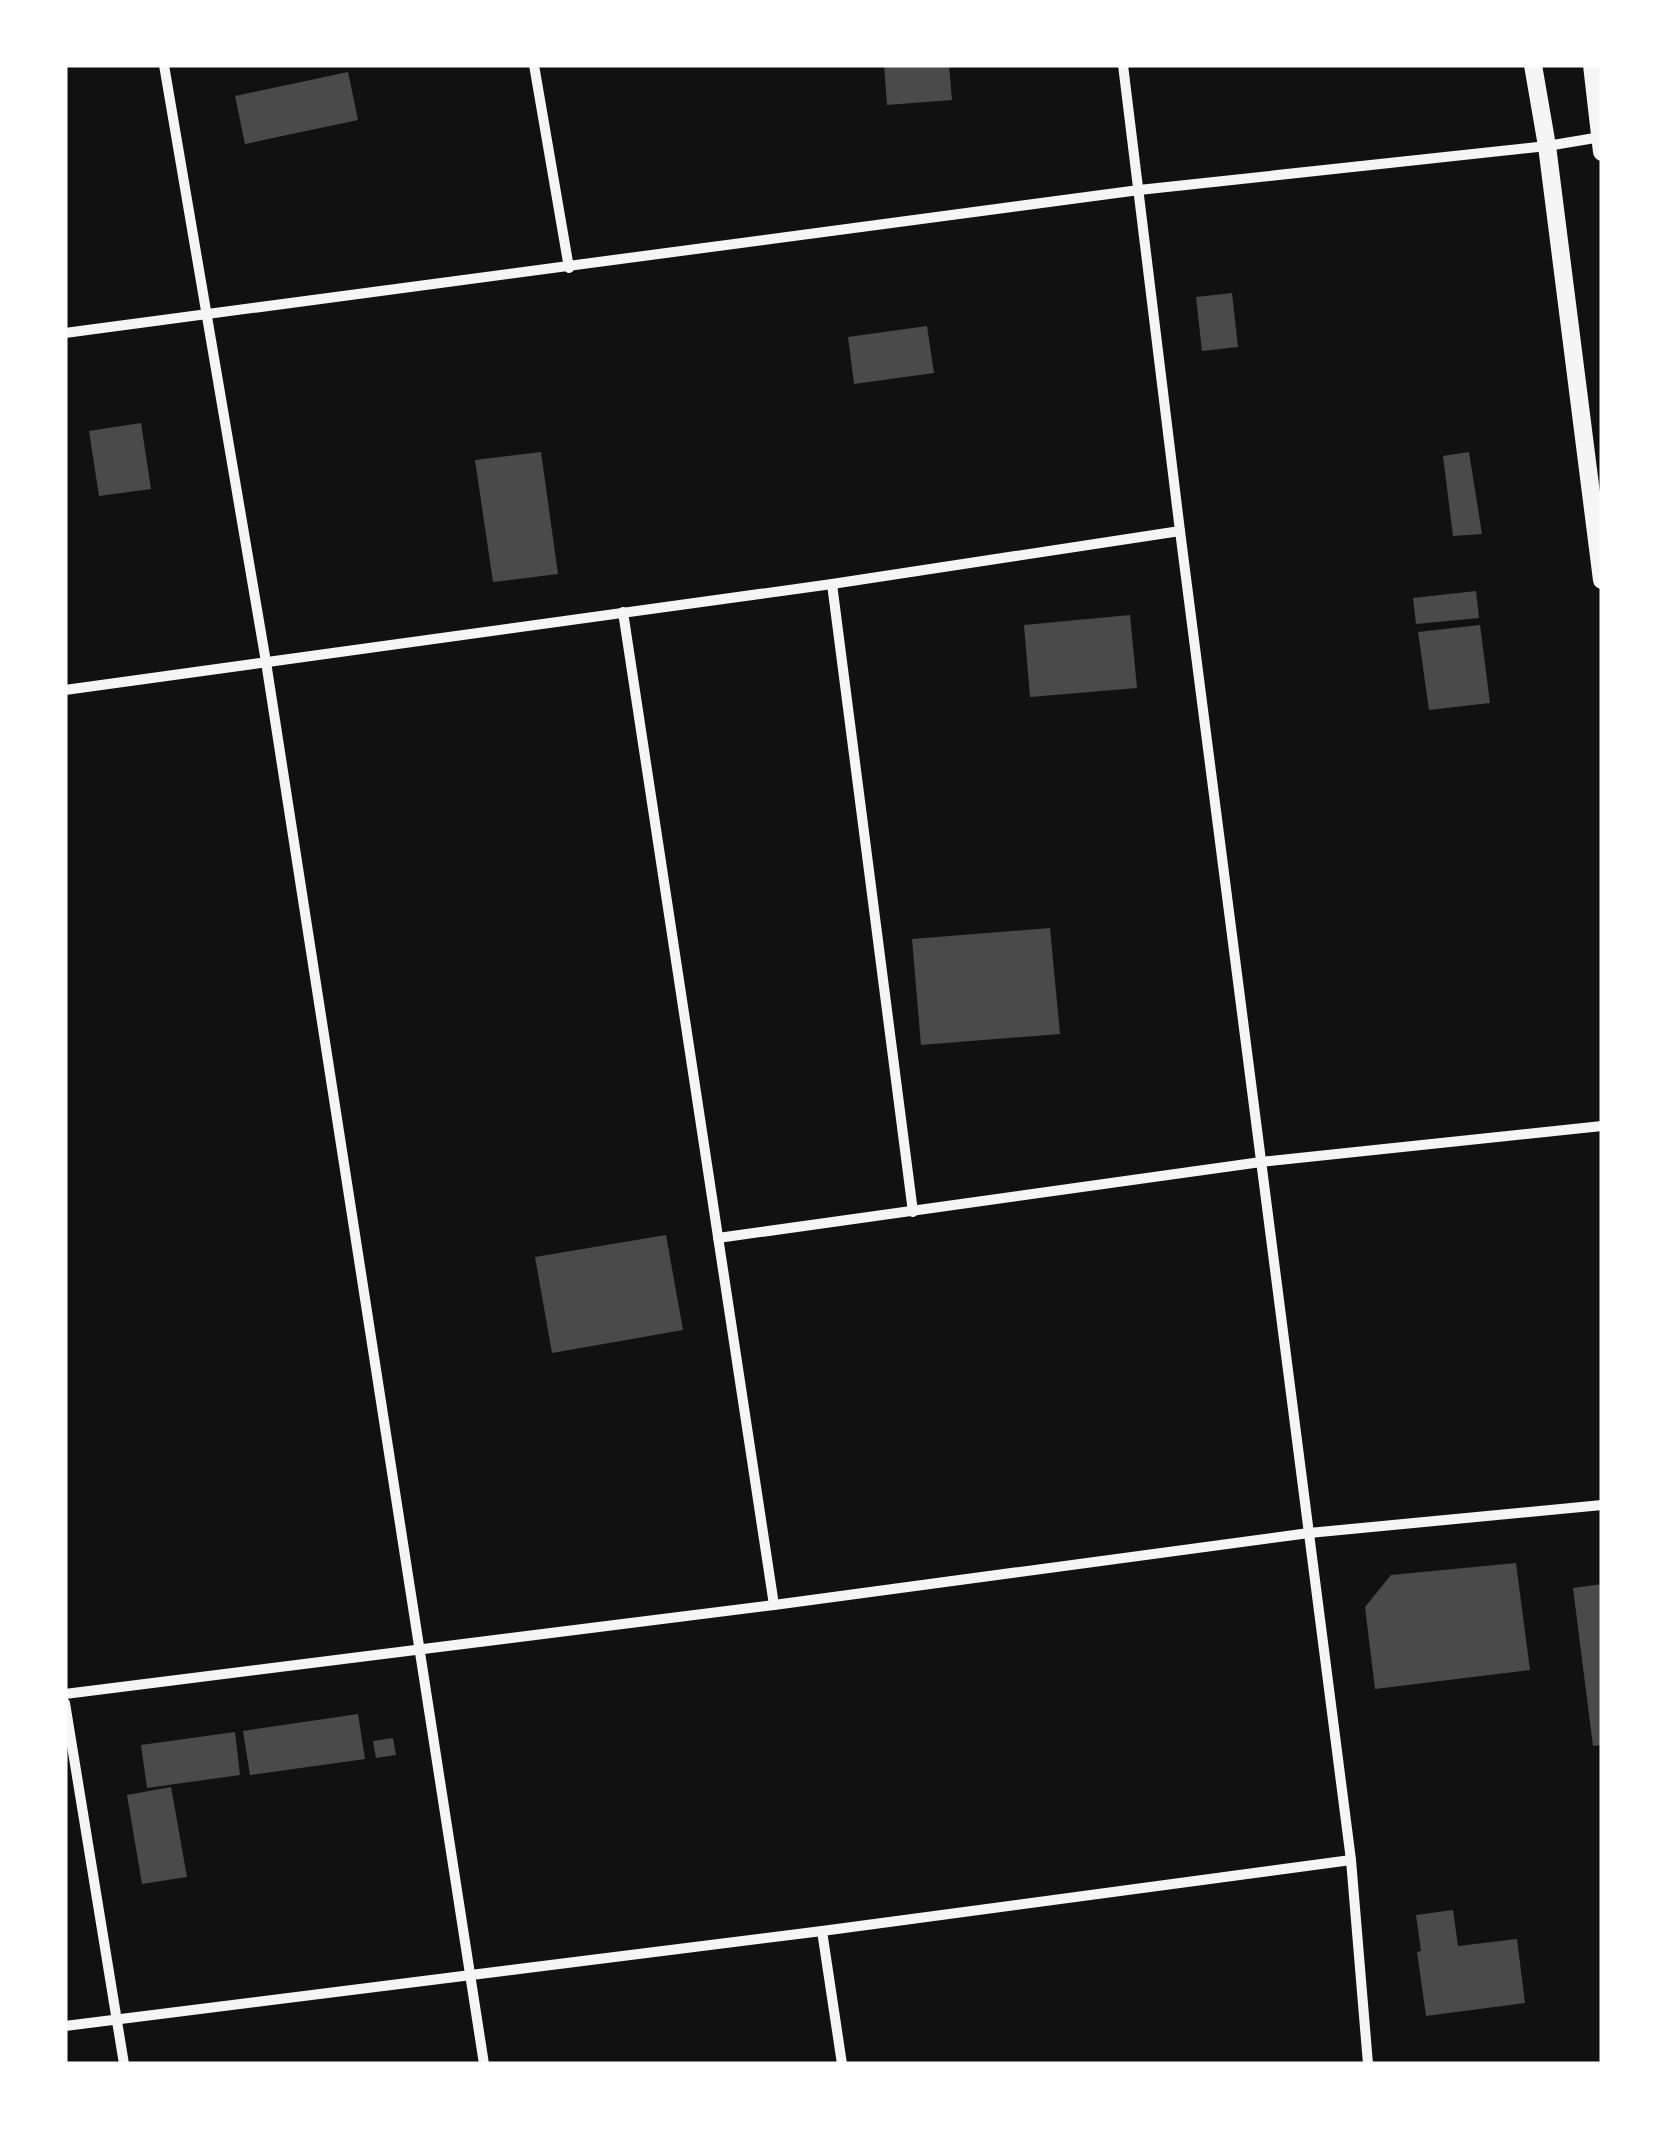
<svg xmlns="http://www.w3.org/2000/svg" width="1667" height="2129" viewBox="0 0 1667 2129" font-family="'PT Serif',serif">
<rect width="100%" height="100%" fill="#111"/>
<g fill="#4a4a4a">
<path d="M884 65H949L952 100 887 105Z"/>
<path d="M348 72 358 120 245 144 235 96Z"/>
<path d="M1232 293 1238 347 1202 351 1196 297Z"/>
<path d="M927 326 934 373 854 384 848 337Z"/>
<path d="M141 423 151 489 99 496 89 431Z"/>
<path d="M541 452 558 574 493 582 475 460Z"/>
<path d="M1469 452 1482 534 1453 536 1443 456Z"/>
<path d="M1476 591 1479 618 1416 624 1413 598Z"/>
<path d="M1130 615 1137 688 1030 697 1024 625Z"/>
<path d="M1480 625 1490 703 1429 710 1418 632Z"/>
<path d="M1050 928 1060 1034 921 1045 912 939Z"/>
<path d="M666 1235 683 1330 552 1353 535 1257Z"/>
<path d="M1516 1563 1530 1670 1375 1689 1365 1607 1391 1575Z"/>
<path d="M1602 1584V1745L1593 1746 1573 1588Z"/>
<path d="M358 1714 365 1759 250 1775 243 1731Z"/>
<path d="M235 1732 240 1775 147 1788 141 1745Z"/>
<path d="M393 1738 396 1755 376 1758 373 1741Z"/>
<path d="M171 1787 187 1877 142 1884 127 1795Z"/>
<path d="M1453 1910 1458 1946 1517 1939 1525 2003 1426 2016 1417 1952 1421 1951 1416 1915Z"/>
</g>
<g fill="none" stroke-linecap="round" stroke-linejoin="round">
<g stroke="#f5f5f5" stroke-width="10">
<path d="M164 65 266 662 484 2064"/>
<path d="M534 65 569 268"/>
<path d="M1123 65 1180 531 1351 1860 1368 2064"/>
<path d="M65 333 1139 190 1547 146 1601 137"/>
<path d="M832 584 913 1212"/>
<path d="M623 612 774 1605"/>
<path d="M65 690 832 584 1180 531"/>
<path d="M718 1238 1261 1162 1602 1126"/>
<path d="M65 1694 774 1605 1309 1533 1602 1505"/>
<path d="M65 1703 124 2064"/>
<path d="M822 1931 842 2064"/>
<path d="M65 2026 822 1931 1351 1860"/>
</g>
<g stroke="#f5f5f5" stroke-width="18">
<path d="M1533 65 1547 146 1602 580"/>
<path d="M1592 65 1602 152"/>
</g>
</g>
<rect width="1667" height="2129" fill="none" stroke="#ffffff" stroke-width="135"/>
</svg>
